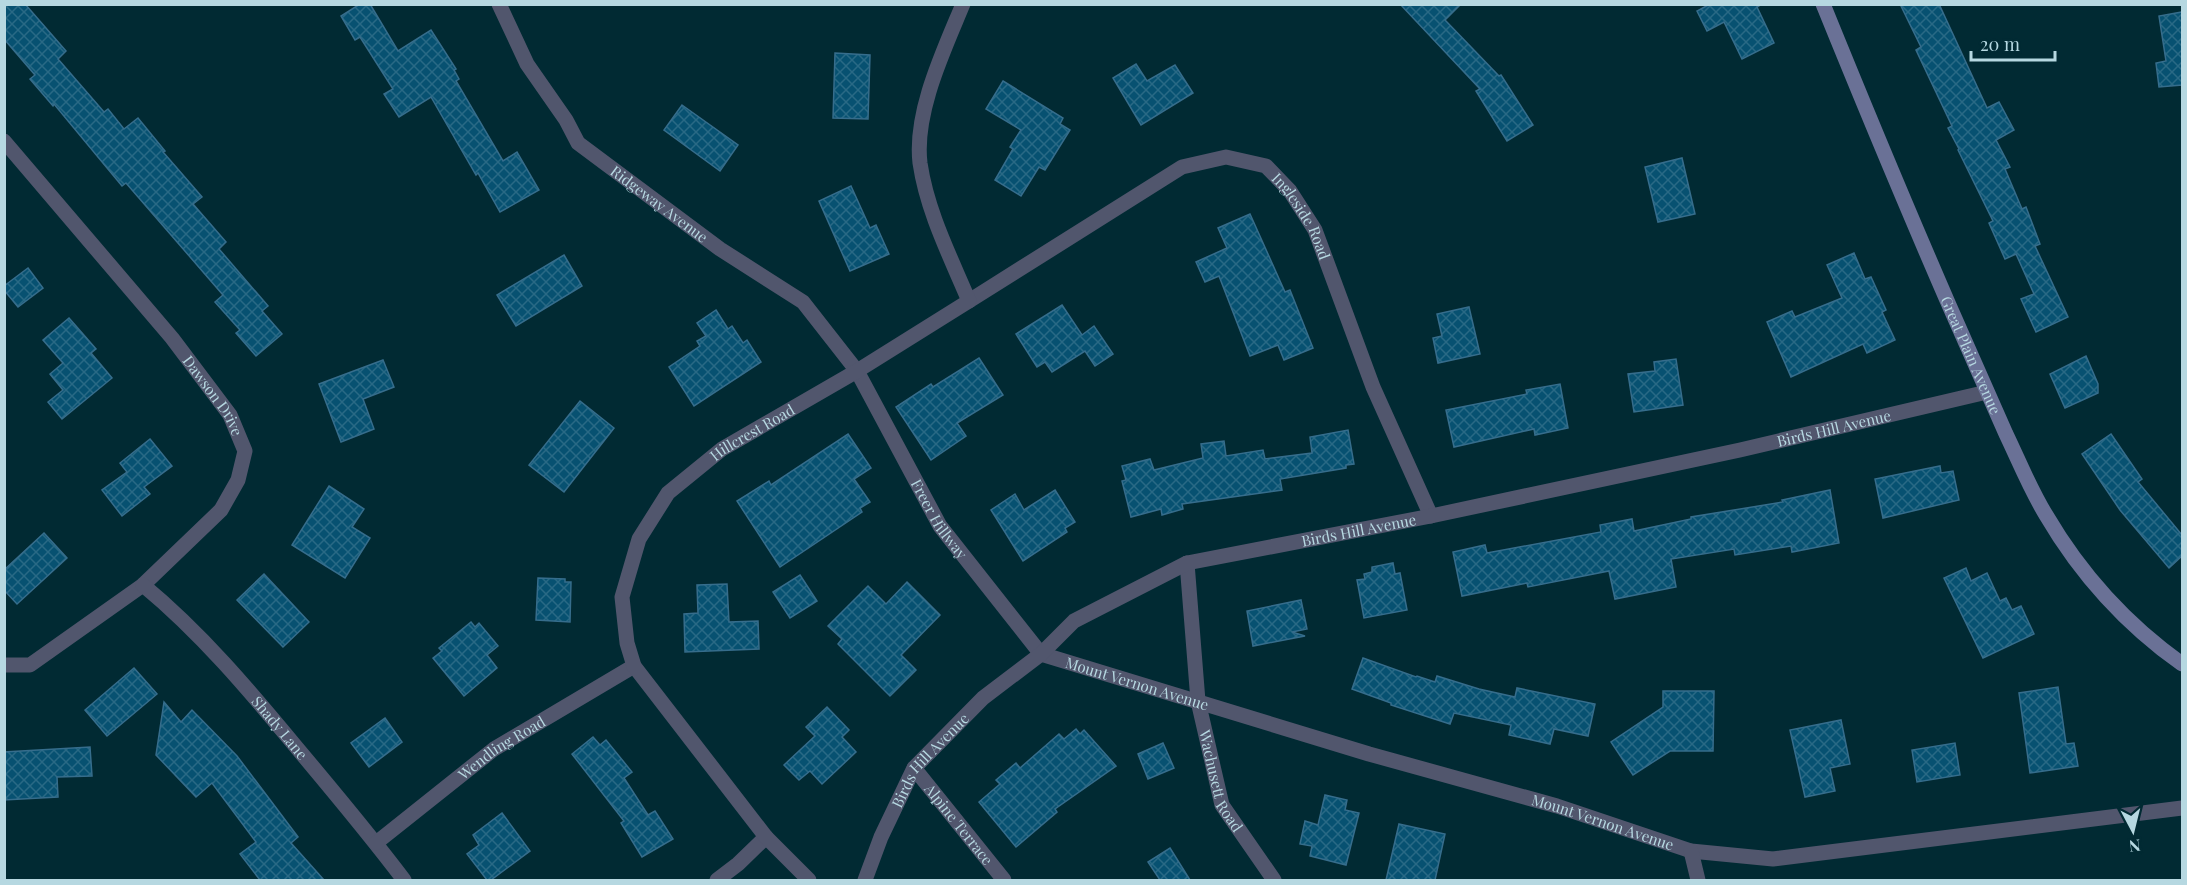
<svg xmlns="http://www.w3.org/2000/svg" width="2187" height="885" viewBox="0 0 2187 885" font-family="'Playfair Display',serif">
<defs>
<pattern id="building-cross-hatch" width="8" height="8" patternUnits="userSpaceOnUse" patternTransform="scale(1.5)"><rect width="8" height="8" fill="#075171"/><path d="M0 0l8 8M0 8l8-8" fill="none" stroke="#296985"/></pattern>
</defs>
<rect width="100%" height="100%" fill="#012a33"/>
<g fill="url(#building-cross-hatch)" stroke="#366d8c" stroke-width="1.5">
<path d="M4 4H25L66 51 58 59 104 112 108 109 124 129 138 118 165 151 163 152 202 197 193 204 226 242 219 249 268 306 262 311 282 334 256 356 236 333 240 330 215 302 223 295 126 183 122 186 54 104 53 106 30 79 35 75 4 39Z"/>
<path d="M360 4H370L398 51 431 30 456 69 454 70 459 79 456 81 503 161 517 152 539 190 500 212 478 173 476 175 431 97 399 117 384 94 393 89 360 37 355 40 341 16Z"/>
<path d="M1400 4H1461L1445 20 1499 76 1501 75 1533 125 1507 141 1476 91 1480 89Z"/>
<path d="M1710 4H1762L1757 7 1774 43 1742 59 1724 22 1707 31 1697 11Z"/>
<path d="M1900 4H1939L1987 108 1999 102 2014 130 1996 140 2010 167 2005 169 2022 209 2026 207 2040 244 2035 246 2068 317 2036 332 2021 299 2034 294 2016 254 2005 259 1989 223 1993 221 1958 150 1959 149 1948 128 1952 126 1916 50 1921 47Z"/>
<path d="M2182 12V85L2159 87 2156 63 2166 61 2159 16Z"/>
<path d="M835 53 870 55 868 119 833 118Z"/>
<path d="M1136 64 1147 81 1175 65 1193 93 1141 125 1113 78Z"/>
<path d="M1003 81 1063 118 1060 124 1070 130 1045 170 1039 167 1021 196 995 180 1013 149 1010 147 1021 130 986 109Z"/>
<path d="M682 105 738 145 720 171 664 130Z"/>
<path d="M1682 158 1695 214 1658 222 1645 167Z"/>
<path d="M851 186 870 228 876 225 889 254 850 271 819 201Z"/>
<path d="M1250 214 1285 292 1290 290 1313 348 1284 360 1278 345 1250 356 1219 276 1205 282 1196 262 1227 248 1218 228Z"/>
<path d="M1854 253 1865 279 1871 277 1886 310 1882 312 1895 340 1867 353 1863 344 1791 377 1767 322 1792 311 1795 317 1842 298 1827 265Z"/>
<path d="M564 255 582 286 516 326 497 295Z"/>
<path d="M28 268 43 288 18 307 4 290V286Z"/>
<path d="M1062 305 1082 335 1094 326 1113 354 1095 366 1085 351 1052 372 1045 362 1037 367 1016 334Z"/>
<path d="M1469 307 1480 354 1438 363 1433 338 1442 336 1437 314Z"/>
<path d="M716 310 728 329 732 326 743 343 747 340 761 362 694 406 669 367 700 346 697 341 706 336 697 323Z"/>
<path d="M69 318 96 349 91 353 112 378 62 419 48 402 63 390 50 374 63 363 43 340Z"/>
<path d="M2086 356 2098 384V393L2065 408 2050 374Z"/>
<path d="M979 358 1003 395 957 423 966 436 931 460 896 407 931 384 933 387Z"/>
<path d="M1676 359 1683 405 1634 412 1628 374 1655 371 1654 362Z"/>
<path d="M383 360 394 387 363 399 374 429 341 442 319 384Z"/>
<path d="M1560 384 1568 428 1535 435 1534 429 1454 447 1446 410 1527 394 1526 390Z"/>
<path d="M580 401 614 428 564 492 529 465Z"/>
<path d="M1348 430 1354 464 1346 465V468L1280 479 1282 490 1182 504 1183 509 1162 515 1161 509 1131 517 1122 481 1126 480 1122 466 1150 459 1154 470 1203 458 1201 444 1224 441 1226 456 1263 450 1265 459 1312 453 1310 437Z"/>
<path d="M848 434 871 468 854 479 870 502 860 508 862 512 780 567 737 501 769 481 771 485Z"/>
<path d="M2111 434 2142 479 2138 482 2182 535V556L2169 568 2120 510 2082 454Z"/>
<path d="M150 439 172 466 144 487 150 494 122 516 102 490 127 472 120 463Z"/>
<path d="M1940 466 1941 473 1953 471 1959 500 1883 518 1875 479Z"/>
<path d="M329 486 364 509 352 527 370 538 345 578 292 545Z"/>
<path d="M1055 490 1075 522 1065 528 1067 532 1023 561 991 510 1015 494 1024 510Z"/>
<path d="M1830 490 1839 543 1792 552 1791 546 1735 555 1734 549 1671 559 1676 587 1615 599 1609 571 1528 587 1527 583 1462 596 1453 552 1485 545 1487 553 1601 532 1600 525 1632 519 1634 531 1691 519V517L1783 502 1782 500Z"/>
<path d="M44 533 67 558 17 604 4 590V570Z"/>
<path d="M1393 563 1395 574 1400 573 1407 610 1364 618 1357 580 1365 579 1364 574 1372 572V567Z"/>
<path d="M1966 568 1971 581 1987 573 2000 601 2006 598 2012 610 2021 606 2034 634 1983 658 1944 578Z"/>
<path d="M264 574 309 622 283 647 237 600Z"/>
<path d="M800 575 817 601 790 618 773 592Z"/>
<path d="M538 578 565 579V582H571L570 622 536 620Z"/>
<path d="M907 582 940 615 901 655 916 670 890 696 838 644 842 639 828 626 868 586 886 604Z"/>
<path d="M727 584 729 622 758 621 759 649 685 652 684 614 698 613 697 585Z"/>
<path d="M1301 600 1307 629 1292 632 1305 636 1253 646 1247 611Z"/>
<path d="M471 622 475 627 479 623 498 646 487 655 497 668 464 696 433 658 442 651 439 648Z"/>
<path d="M1363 658 1416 677 1417 676 1435 682 1437 676 1479 689 1515 697 1517 688 1595 704 1588 736 1554 729 1550 744 1509 735 1511 725 1454 713 1450 724 1391 705V703L1352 689Z"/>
<path d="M134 668 157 694 107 736 85 710Z"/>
<path d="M2058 687 2066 744 2074 743 2078 766 2030 773 2019 693Z"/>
<path d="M1663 691H1714L1713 751H1670L1633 775 1611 742 1663 707Z"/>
<path d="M164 702 181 722 192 710 237 756 298 837 291 843 324 880H260L240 854 256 842 212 783 196 797 156 755Z"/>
<path d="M827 707 849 730 842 737 856 752 822 784 810 771 799 780 784 765 815 736 806 727Z"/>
<path d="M385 718 402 742 369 767 351 743Z"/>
<path d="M1841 720 1850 764 1830 768 1835 791 1805 797 1790 730Z"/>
<path d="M1076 729 1080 734 1084 730 1116 766 1055 809 1057 812 1016 847 979 802 1000 784 996 780 1016 763 1020 768 1059 734 1064 739Z"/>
<path d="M593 737 600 745 606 740 632 772 624 778 648 815 655 811 673 839 642 857 621 823 624 821 572 754Z"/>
<path d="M1163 743 1174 768 1148 779 1138 754Z"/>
<path d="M1955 743 1960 775 1917 782 1912 750Z"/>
<path d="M90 747 92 776 57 777 58 797 4 800V752Z"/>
<path d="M1325 795 1347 800 1345 810 1359 813 1346 865 1310 856 1312 846 1300 844 1305 821 1318 825Z"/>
<path d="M502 813 530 851 491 880H487L467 854 479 845 473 835Z"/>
<path d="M1399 824 1445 834 1435 880H1386Z"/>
<path d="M1170 848 1190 880H1160L1148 862Z"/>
</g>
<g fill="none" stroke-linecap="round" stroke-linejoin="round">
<g stroke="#51566d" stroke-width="15">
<path id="s1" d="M499 4 527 64 566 120 578 143 720 249 803 302 857 371 940 526 1041 654 1369 754 1557 806 1691 851 1773 859 2182 808"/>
<path id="s2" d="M4 141 172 338 230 415 245 451 238 480 221 510 143 585 30 665H4"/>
<path id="s3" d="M969 301 1182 167 1226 157 1266 166 1290 191 1315 230 1373 387 1431 516"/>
<path id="s4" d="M1187 563 1198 701 1222 805 1274 880"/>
<path id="s5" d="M143 585C201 633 249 690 297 748 334 792 370 835 404 880"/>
<path id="s6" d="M914 768 1004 880"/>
<path id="s7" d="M376 843 494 749 634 666"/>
<path d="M1691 851 1698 880"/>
<path d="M717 880 738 864 766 837"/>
<path id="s8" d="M809 880 766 837 634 666 627 643 622 597 639 539 668 493 722 449 857 371 969 301C950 256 927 211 920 163 914 112 944 50 963 4"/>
<path id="s9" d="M865 880 881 837 914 768 983 698 1041 654 1074 621 1187 563 1431 516 1740 450 1987 392"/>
</g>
<path stroke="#6a7196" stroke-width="15" id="s10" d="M1823 4C1864 105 1906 206 1949 305 1968 348 1987 391 2006 434 2019 461 2030 489 2046 515 2080 573 2127 625 2182 664"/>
</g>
<g text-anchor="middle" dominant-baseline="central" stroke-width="4.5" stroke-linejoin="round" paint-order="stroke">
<g font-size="15" fill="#b6d8e1" stroke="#012a33">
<text stroke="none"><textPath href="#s1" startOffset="262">Ridgeway Avenue</textPath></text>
<text stroke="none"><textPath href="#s3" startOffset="400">Ingleside Road</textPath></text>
<text stroke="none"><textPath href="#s10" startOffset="381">Great Plain Avenue</textPath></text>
<text stroke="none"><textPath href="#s2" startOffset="330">Dawson Drive</textPath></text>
<text stroke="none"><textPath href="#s9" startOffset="1128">Birds Hill Avenue</textPath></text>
<text stroke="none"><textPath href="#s8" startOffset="566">Hillcrest Road</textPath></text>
<text stroke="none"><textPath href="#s1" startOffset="693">Freer Hillway</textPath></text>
<text stroke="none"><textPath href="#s9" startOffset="642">Birds Hill Avenue</textPath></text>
<text stroke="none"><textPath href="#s1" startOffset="963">Mount Vernon Avenue</textPath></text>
<text stroke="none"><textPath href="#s5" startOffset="198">Shady Lane</textPath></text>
<text stroke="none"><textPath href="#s7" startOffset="158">Wendling Road</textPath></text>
<text stroke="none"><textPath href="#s9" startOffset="138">Birds Hill Avenue</textPath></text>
<text stroke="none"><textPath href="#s4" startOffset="222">Wachusett Road</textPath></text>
<text stroke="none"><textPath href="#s1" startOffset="1449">Mount Vernon Avenue</textPath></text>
<text stroke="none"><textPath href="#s6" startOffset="72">Alpine Terrace</textPath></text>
</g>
</g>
<rect width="2187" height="885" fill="none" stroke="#b6d8e1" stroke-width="12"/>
<g transform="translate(2133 831) rotate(173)" stroke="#012a33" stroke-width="4.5" paint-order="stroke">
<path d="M0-4.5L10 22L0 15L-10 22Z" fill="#b6d8e1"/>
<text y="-9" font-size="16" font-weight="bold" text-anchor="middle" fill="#b6d8e1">N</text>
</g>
<path d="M1971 51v9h84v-9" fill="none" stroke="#b6d8e1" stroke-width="3"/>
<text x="1980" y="51" font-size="18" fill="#b6d8e1" stroke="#012a33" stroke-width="4.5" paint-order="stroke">20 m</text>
</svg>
